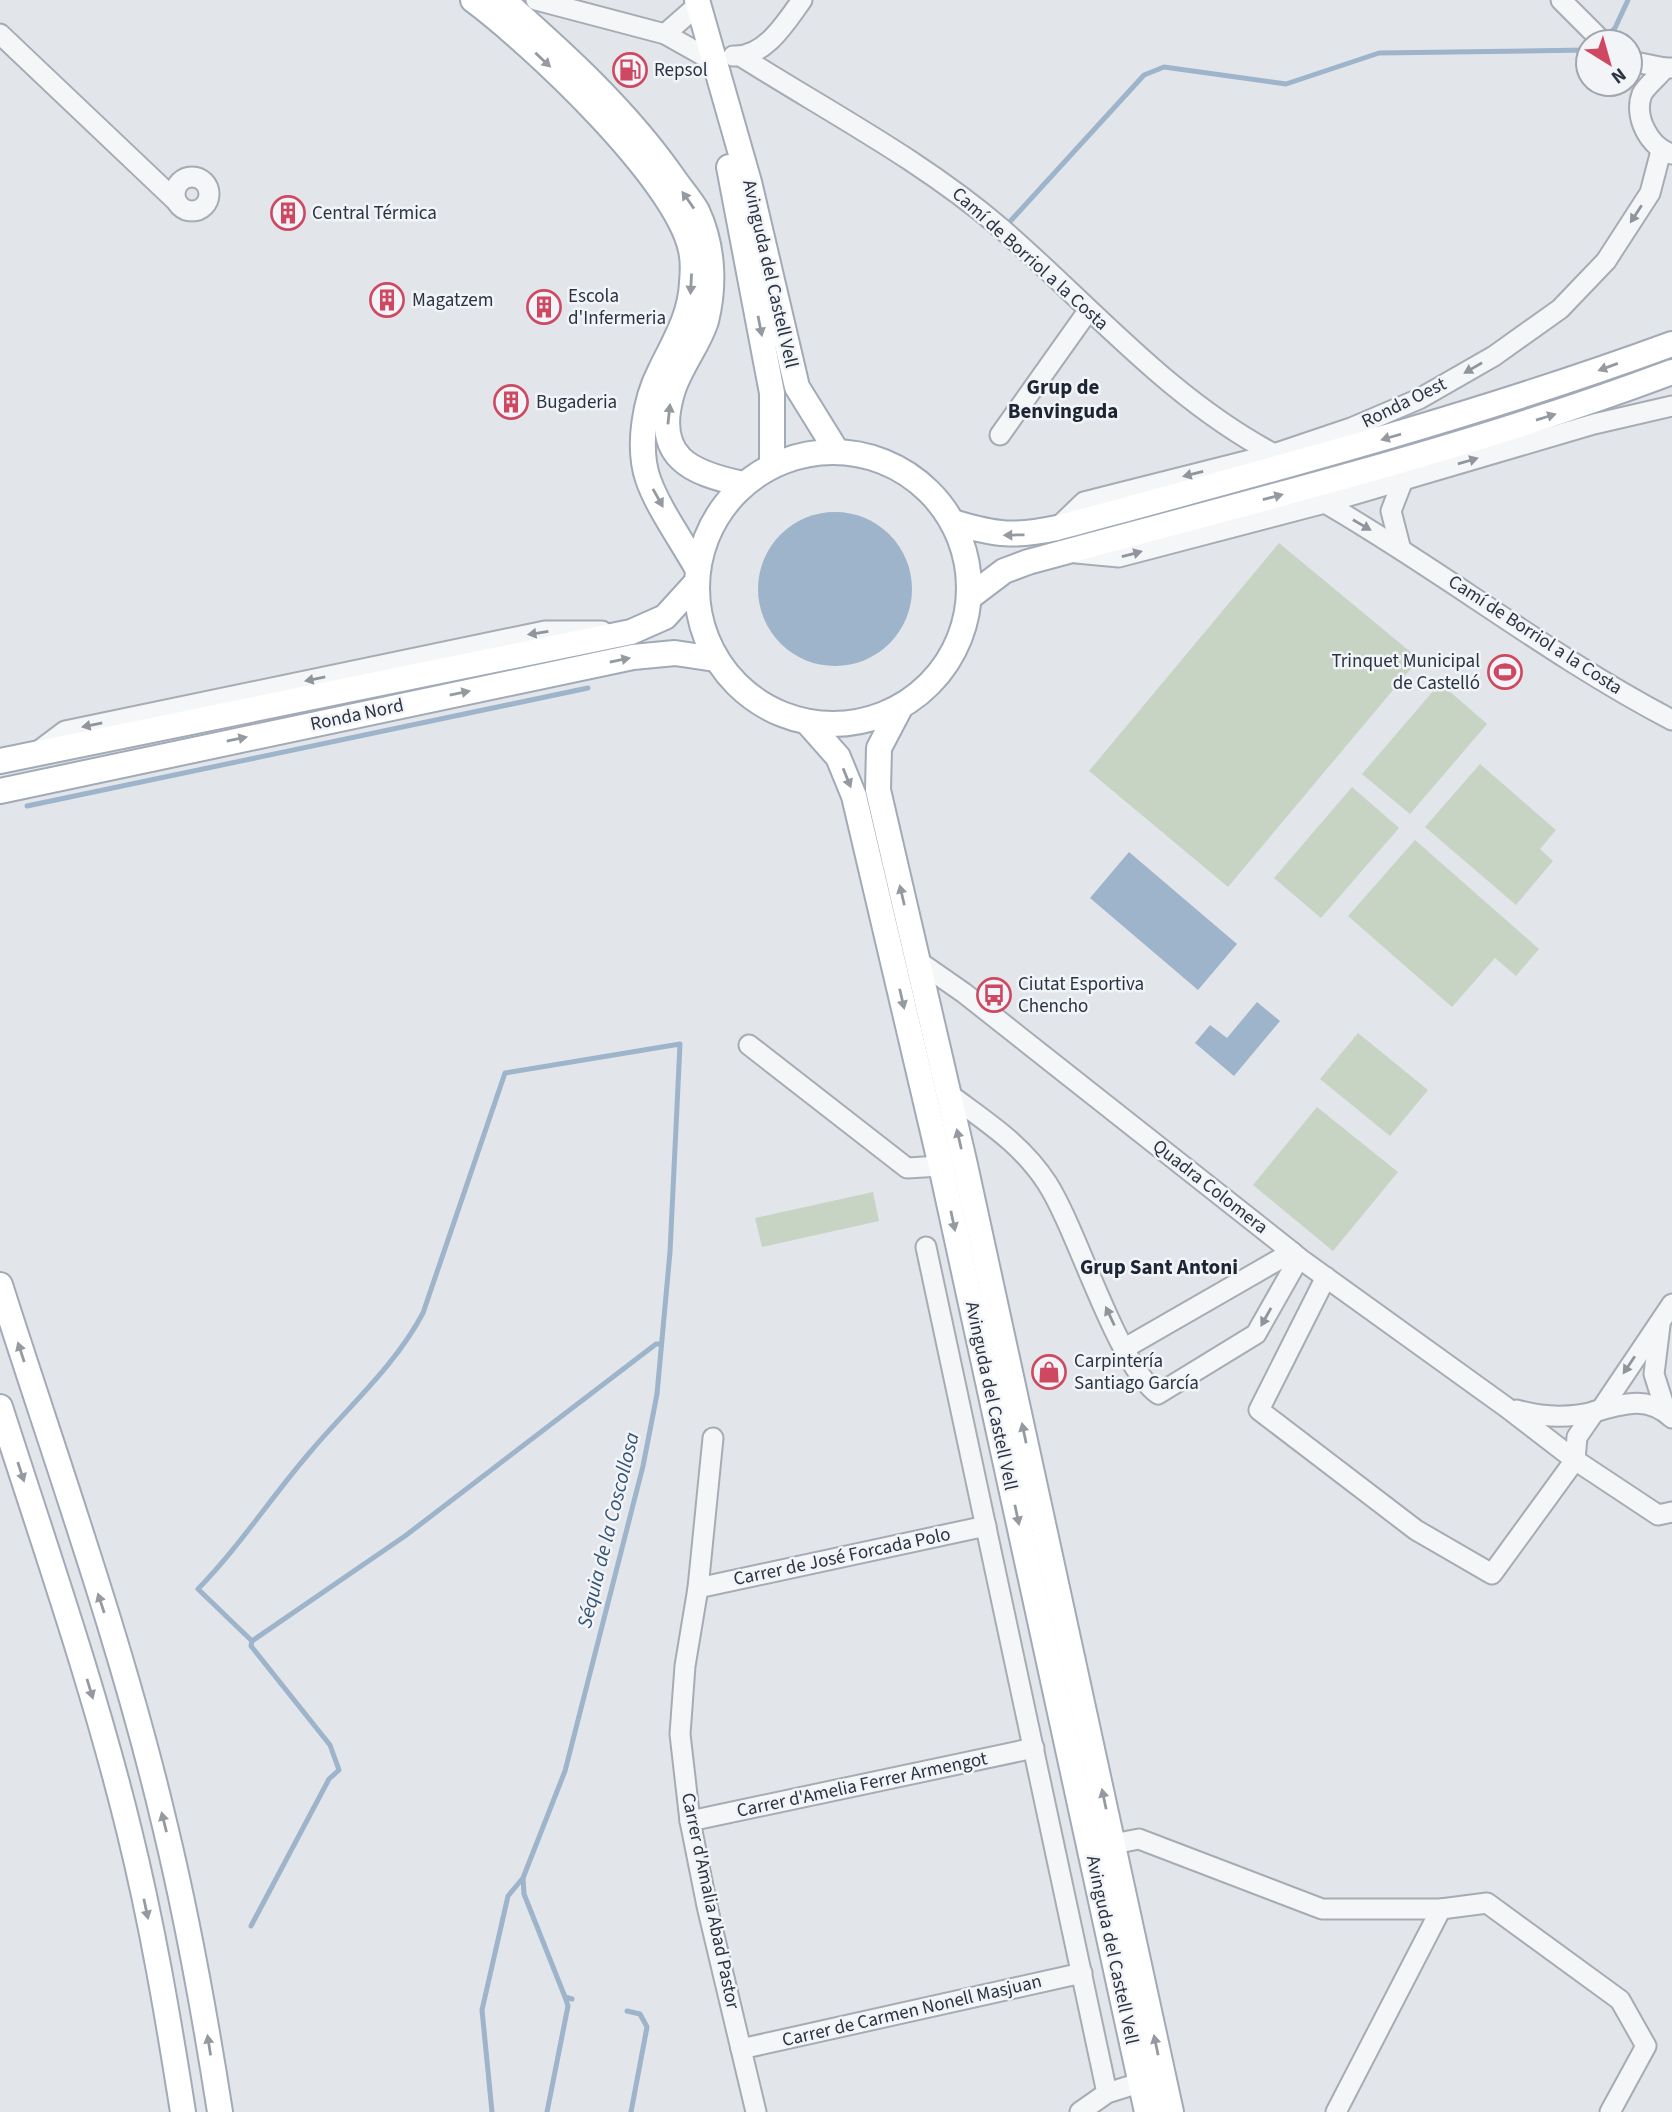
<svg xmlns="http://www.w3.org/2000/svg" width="1672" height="2112" viewBox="0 0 1672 2112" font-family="'Source Sans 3',sans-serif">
<rect width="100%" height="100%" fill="#e2e5ea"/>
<g fill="#c8d4c3">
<path d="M1279 543 1419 659 1228 887 1089 771Z"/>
<path d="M1440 683 1487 724 1410 814 1362 774Z"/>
<path d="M1480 764 1556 830 1540 849 1553 861 1516 905 1425 827Z"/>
<path d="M1352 787 1399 828 1321 918 1274 878Z"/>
<path d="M1415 840 1539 949 1516 976 1495 958 1452 1007 1348 916Z"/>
<path d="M1358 1033 1428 1090 1390 1136 1320 1079Z"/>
<path d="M1317 1107 1398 1172 1333 1251 1253 1185Z"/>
<path d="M873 1192 879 1221 762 1247 755 1218Z"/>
</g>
<g fill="#9db4ca">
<circle cx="835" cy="589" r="77"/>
<path d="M1129 852 1237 944 1198 990 1090 898Z"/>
<path d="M1257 1002 1280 1021 1234 1076 1195 1043 1210 1025 1227 1038Z"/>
</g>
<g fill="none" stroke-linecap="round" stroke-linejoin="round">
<g stroke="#9db4ca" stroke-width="5">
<path d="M1604 38 1615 28 1628 0"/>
<path d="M1005 227 1144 75 1164 67 1286 84 1379 53 1588 50"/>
<path d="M27 806 588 688"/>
<path d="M252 1641 405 1536 656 1344H661"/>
<path d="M251 1926 329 1779 339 1770 330 1745 251 1646 252 1641 198 1589C240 1546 272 1496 311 1451 349 1406 395 1366 423 1313L505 1073 680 1044 670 1252 657 1394 643 1466 565 1771 523 1878 524 1894 565 1997 572 1999"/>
<path d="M627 2011 640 2014 647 2027 631 2112"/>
<path d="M492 2112 482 2010 508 1896 523 1878"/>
<path d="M547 2112 568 2006 565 1997"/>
</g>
<g stroke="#a7acb4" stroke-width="23">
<g id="minor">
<path d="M536 0 665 34 713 61"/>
<path d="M1561 0 1603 42"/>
<path d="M0 34 175 200"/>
<path d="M665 34 698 5"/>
<path d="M733 56C765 58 786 22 802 0"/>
<path d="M742 57C829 112 923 161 1002 229 1091 306 1168 398 1274 454"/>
<path d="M1630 61 1665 68"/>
<path d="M1672 68H1665C1659 76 1646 86 1642 94 1633 117 1650 148 1672 154"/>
<circle cx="192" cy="194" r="17"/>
<path d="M1000 435 1088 311"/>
<path d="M1325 503C1443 571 1551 657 1672 720"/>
<path d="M1057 528 1084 502 1274 454 1351 428 1419 399 1494 356 1560 309 1606 261 1650 193 1661 151"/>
<path d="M1400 546 1391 511 1403 480"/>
<path d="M1076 553 1119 557 1325 503 1594 424 1672 406"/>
<path d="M37 752 65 731 545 631H602"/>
<path d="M918 961 964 993 1292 1252 1299 1258 1506 1407 1575 1460 1492 1574 1416 1530 1259 1410 1326 1277"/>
<path d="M749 1045 907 1168 941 1166"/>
<path d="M949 1094C986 1122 1021 1143 1047 1183 1079 1233 1115 1362 1158 1394L1256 1334 1299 1258"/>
<path d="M926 1247 1107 2093"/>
<path d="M1660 1325 1654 1374 1666 1412"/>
<path d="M1125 1348 1292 1252"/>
<path d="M1602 1408 1672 1304"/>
<path d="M1517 1410C1541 1417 1569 1418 1594 1412 1623 1404 1647 1395 1672 1418"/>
<path d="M1595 1411 1577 1437 1575 1460 1658 1515 1672 1512"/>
<path d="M713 1438 698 1588 685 1666 680 1734 690 1821 707 1906 756 2112"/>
<path d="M698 1588 986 1526"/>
<path d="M690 1821 1034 1748"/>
<path d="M1113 1844 1139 1839 1322 1909H1441L1487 1903 1620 2000 1646 2046 1610 2112"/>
<path d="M741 2049 1082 1973"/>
<path d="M1080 2112 1107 2093 1152 2079"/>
<path d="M1336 2112 1441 1909"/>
</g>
</g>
<g stroke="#a1aab6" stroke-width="28">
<g id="major">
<path d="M473 0C532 44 676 179 691 250 693 259 693 272 692 282 691 315 674 342 660 371 645 400 637 447 648 479 658 508 682 541 697 568"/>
<path d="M503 0C564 54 625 109 672 176 680 188 690 199 697 211 713 245 715 285 706 321 698 346 679 368 672 393 653 457 690 473 743 484"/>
<path d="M697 0 749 182 797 387 836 450"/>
<path d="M729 167 772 393V464"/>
<circle cx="833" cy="588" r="136"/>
<path d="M956 523C996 535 1015 537 1057 528 1264 472 1470 418 1672 344"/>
<path d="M971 596 1004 571 1028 562C1244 503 1462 451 1672 372"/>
<path d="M900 708 879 748 878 790 965 1165 1171 2112"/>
<path d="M808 723 838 757 854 796 941 1166 1147 2112"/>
<path d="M0 761 631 632 665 617 695 584"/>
<path d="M0 791 633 657 675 653 715 659"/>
<path d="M0 1285C57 1464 122 1643 165 1826 188 1921 205 2016 220 2112"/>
<path d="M0 1407C45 1547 94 1687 129 1830 152 1923 168 2017 183 2112"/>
</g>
</g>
<use href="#minor" stroke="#f5f6f8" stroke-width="19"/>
<use href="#major" stroke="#fff" stroke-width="24"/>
</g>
<defs><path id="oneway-solid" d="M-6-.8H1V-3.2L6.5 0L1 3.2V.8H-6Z" transform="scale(1.75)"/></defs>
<g fill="#949aa0">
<use href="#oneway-solid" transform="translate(543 60) rotate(43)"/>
<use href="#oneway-solid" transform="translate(688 200) rotate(-125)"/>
<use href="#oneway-solid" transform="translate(691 284) rotate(93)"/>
<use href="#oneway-solid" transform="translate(760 326) rotate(79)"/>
<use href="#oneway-solid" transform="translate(1608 367) rotate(160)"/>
<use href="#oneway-solid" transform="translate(669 414) rotate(-84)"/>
<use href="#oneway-solid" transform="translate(1546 417) rotate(-17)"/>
<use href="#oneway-solid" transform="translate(1391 437) rotate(164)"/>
<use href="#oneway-solid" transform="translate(1273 497) rotate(-15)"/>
<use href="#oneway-solid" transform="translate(658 498) rotate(61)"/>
<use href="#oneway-solid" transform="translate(1014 535) rotate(179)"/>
<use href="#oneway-solid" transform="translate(620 660) rotate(-12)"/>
<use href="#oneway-solid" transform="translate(460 693) rotate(-12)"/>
<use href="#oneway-solid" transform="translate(237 739) rotate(-12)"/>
<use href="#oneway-solid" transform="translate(847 778) rotate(68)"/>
<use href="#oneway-solid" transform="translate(902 895) rotate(-103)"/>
<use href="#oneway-solid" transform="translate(902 999) rotate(77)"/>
<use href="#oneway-solid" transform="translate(959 1139) rotate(-103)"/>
<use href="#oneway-solid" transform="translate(953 1221) rotate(78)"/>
<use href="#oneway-solid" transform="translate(21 1352) rotate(-108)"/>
<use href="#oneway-solid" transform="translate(1024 1433) rotate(-102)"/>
<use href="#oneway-solid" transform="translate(21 1472) rotate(72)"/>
<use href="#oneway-solid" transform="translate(1017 1515) rotate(78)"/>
<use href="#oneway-solid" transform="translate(101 1603) rotate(-108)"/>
<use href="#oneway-solid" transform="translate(90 1689) rotate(73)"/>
<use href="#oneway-solid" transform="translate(1104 1799) rotate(-102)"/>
<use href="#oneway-solid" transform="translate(164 1822) rotate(-104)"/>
<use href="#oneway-solid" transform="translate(146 1909) rotate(78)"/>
<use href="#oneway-solid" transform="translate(209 2045) rotate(-99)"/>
<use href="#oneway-solid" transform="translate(1156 2045) rotate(-102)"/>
</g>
<g fill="#90959d">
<use href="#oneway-solid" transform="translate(1636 214) rotate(123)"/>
<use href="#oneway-solid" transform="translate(1473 368) rotate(150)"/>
<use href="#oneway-solid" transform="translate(1468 461) rotate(-16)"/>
<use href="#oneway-solid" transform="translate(1193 474) rotate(166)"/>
<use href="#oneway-solid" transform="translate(1362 525) rotate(30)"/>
<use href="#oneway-solid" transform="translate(1132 554) rotate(-15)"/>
<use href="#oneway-solid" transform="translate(538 633) rotate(171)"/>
<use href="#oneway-solid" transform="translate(315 679) rotate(168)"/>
<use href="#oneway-solid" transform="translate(92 725) rotate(168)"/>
<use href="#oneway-solid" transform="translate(1110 1316) rotate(-115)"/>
<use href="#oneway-solid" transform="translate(1266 1317) rotate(119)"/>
<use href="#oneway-solid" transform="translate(1629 1365) rotate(124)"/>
</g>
<defs>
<g id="fuel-ring" transform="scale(1.75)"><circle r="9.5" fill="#f2f4f8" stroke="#ce4861" stroke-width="1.5"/><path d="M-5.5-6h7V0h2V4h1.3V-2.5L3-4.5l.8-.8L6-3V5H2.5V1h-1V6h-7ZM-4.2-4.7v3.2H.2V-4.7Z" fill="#ce4861"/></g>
<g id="building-ring" transform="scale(1.75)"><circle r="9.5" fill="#f2f4f8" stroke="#ce4861" stroke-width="1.5"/><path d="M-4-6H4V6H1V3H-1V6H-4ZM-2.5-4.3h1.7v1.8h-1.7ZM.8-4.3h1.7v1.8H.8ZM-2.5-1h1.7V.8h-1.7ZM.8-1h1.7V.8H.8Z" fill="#ce4861"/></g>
<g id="stadium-ring" transform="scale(1.75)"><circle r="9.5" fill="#f2f4f8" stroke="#ce4861" stroke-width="1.5"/><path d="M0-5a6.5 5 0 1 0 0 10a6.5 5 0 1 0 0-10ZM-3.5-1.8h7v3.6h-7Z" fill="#ce4861"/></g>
<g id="bus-ring" transform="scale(1.75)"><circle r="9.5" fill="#f2f4f8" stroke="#ce4861" stroke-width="1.5"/><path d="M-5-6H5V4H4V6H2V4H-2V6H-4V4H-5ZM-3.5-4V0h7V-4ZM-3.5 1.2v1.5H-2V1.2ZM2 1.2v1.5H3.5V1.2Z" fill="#ce4861"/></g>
<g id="shop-ring" transform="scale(1.75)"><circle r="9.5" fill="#f2f4f8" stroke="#ce4861" stroke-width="1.5"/><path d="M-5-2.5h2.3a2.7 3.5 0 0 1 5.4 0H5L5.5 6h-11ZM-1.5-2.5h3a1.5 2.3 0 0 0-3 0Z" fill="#ce4861"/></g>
</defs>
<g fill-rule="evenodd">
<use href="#fuel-ring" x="630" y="70"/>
<use href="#building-ring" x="288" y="213"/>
<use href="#building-ring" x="387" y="300"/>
<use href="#building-ring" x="544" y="307"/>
<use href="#building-ring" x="511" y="402"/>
<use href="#stadium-ring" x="1505" y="672"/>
<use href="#bus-ring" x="994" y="995"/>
<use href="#shop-ring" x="1049" y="1372"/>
</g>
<g text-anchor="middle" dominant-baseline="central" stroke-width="5" stroke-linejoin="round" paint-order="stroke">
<g font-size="19" fill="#2a3442" stroke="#f2f4f8" text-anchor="start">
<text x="654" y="70">Repsol</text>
<text x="312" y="213">Central Térmica</text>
<text x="568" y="296">Escola<tspan x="568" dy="22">d'Infermeria</tspan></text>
<text x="412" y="300">Magatzem</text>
<text x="536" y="402">Bugaderia</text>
<text x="1480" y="661" text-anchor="end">Trinquet Municipal<tspan x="1480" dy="22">de Castelló</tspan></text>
<text x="1018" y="984">Ciutat Esportiva<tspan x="1018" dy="22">Chencho</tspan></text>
<text x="1074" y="1361">Carpintería<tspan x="1074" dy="22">Santiago García</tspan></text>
</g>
<g font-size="19" fill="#2a3442" stroke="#f2f4f8">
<text transform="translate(1030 259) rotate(42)">Camí de Borriol a la Costa</text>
<text transform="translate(770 274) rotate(77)">Avinguda del Castell Vell</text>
<text transform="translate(1404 403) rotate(-26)">Ronda Oest</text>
<text transform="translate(1535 635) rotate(33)">Camí de Borriol a la Costa</text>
<text transform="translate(357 715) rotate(-12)">Ronda Nord</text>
<text transform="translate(1210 1187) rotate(38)">Quadra Colomera</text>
<text transform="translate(991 1396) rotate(78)">Avinguda del Castell Vell</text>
<text transform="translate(842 1557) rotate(-12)">Carrer de José Forcada Polo</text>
<text transform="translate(862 1785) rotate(-12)">Carrer d'Amelia Ferrer Armengot</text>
<text transform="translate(710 1901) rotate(78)">Carrer d'Amalia Abad Pastor</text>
<text transform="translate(1112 1950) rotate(78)">Avinguda del Castell Vell</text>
<text transform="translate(912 2011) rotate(-13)">Carrer de Carmen Nonell Masjuan</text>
</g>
<g font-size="21" font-weight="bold" fill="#1c2533" stroke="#f2f4f8">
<text x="1063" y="387">Grup de<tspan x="1063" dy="24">Benvinguda</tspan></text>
<text x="1159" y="1267">Grup Sant Antoni</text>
</g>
<g font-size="21" font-style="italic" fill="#345476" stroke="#f2f4f8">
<text transform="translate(608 1530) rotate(-76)">Séquia de la Coscollosa</text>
</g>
</g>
<g transform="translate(1609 63) rotate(143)"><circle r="33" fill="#f2f4f8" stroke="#a2a7af" stroke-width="2"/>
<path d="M0-5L12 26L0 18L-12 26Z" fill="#ce4861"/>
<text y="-10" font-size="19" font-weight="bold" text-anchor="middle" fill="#2a3442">N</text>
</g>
</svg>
